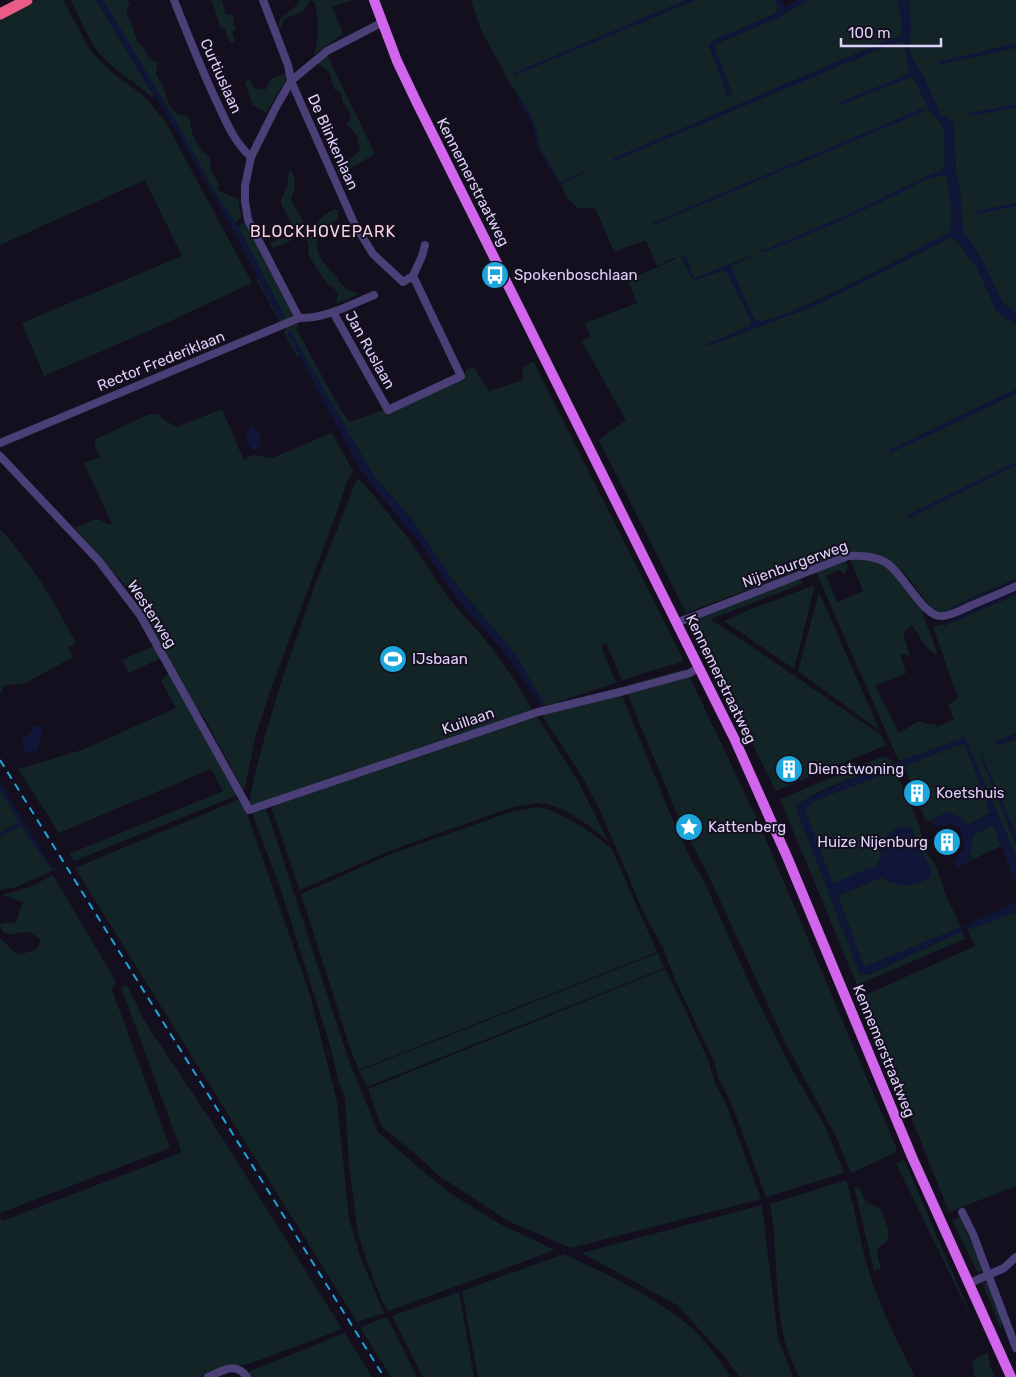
<svg xmlns="http://www.w3.org/2000/svg" width="1016" height="1377" viewBox="0 0 1016 1377" font-family="Rubik,sans-serif">
<rect width="100%" height="100%" fill="#140f1e"/>
<g fill="#132427">
<path d="M36 0H63L91 52 111 72 140 93 150 103 166 123 252 283 151 330 44 376 22 323 182 256 145 180 0 245V19Z"/>
<path d="M71 0H96L154 96 152 97C134 81 110 69 96 49 86 34 79 16 71 0Z"/>
<path d="M103 0H127L130 3 126 13 133 27 137 42 144 48 149 58 157 63 156 74 163 87 170 107 178 115 187 116 191 120C191 124 190 128 192 132 195 142 202 152 211 158L210 169 219 183 218 190 239 200V207L242 216 235 224 223 203 219 199 175 120Z"/>
<path d="M209 0H222L226 14 233 15V19L236 29 232 32 235 42 230 43 225 29H221L213 3Z"/>
<path d="M300 0H352L332 7 343 34 314 55C319 38 319 21 315 3L310 0 304 11 283 19 282 27 278 30C279 10 291 16 300 0Z"/>
<path d="M471 0H686L515 73V75L695 0H775L778 7 777 13 714 40 709 45 728 97 732 94 715 49 716 44 780 17 808 0H898C899 12 906 26 900 37L888 40 614 158V160L894 43 901 41 904 43 909 71 917 83 929 110 941 123 944 131 945 165 950 191 952 214 951 230 947 234C897 260 847 288 795 310 783 315 768 323 755 321L730 266 750 257V256L696 278 693 276 686 257 681 256 691 277 695 280 725 270 727 273 752 322 750 326 707 344 708 346 819 304 950 238 957 241 978 269 996 310 1002 316 1016 324V580L942 613 932 609 903 571 879 557 863 554H851L810 566 686 613 599 440 626 420 582 342 590 336 585 323 637 303 628 280 675 259V257L657 266 646 240 614 252 595 208H578L567 198 561 185 585 172 560 182 541 150 530 113 511 85 480 28Z"/>
<path d="M909 0H1016V314L1002 302 978 253 963 232 960 190 956 172 954 124 940 113 923 76 909 52 908 45 911 32Z"/>
<path d="M327 55 375 154 339 175 335 165 346 162 360 151 357 136 347 124 351 116 342 100V95L335 90 329 72 317 63Z"/>
<path d="M286 73 288 78 282 86 266 113 253 105 245 83 249 78 254 88 265 90 271 79Z"/>
<path d="M289 170C299 177 294 190 291 200L303 221 298 226 300 235 286 243 273 248 270 243 287 236 292 224 281 204V199L287 188Z"/>
<path d="M335 209 339 211 338 219C322 228 309 241 322 260 326 266 331 270 335 275 344 288 343 288 359 294L336 304 338 292 327 283 308 255C309 248 309 241 303 235L305 229C318 226 322 213 335 209Z"/>
<path d="M245 223 292 312V317L280 323 256 278H258L280 319 285 317 238 227 239 225Z"/>
<path d="M298 324 297 330 336 402 349 422 384 410 464 377 466 370 471 367 475 369 489 391 523 380 522 368 533 361 684 661 622 680 606 643 601 646 616 683 548 705 543 706 542 700 515 654 454 582 411 518 375 478 287 332 300 356 296 355 284 332 288 327Z"/>
<path d="M222 409 244 461 248 457 254 455 272 458 332 433 353 471 347 481 338 509 268 697 256 735 244 791 205 719 192 701 134 596 74 527C93 525 90 512 109 525L112 524 84 463 100 457 95 445V440L98 438 149 414H158L164 420 177 427Z"/>
<path d="M359 479C377 499 394 520 410 541 424 559 435 580 449 598 457 609 467 619 476 629 498 654 517 682 533 711L250 807 249 803C263 730 289 659 314 588 327 553 343 518 355 482Z"/>
<path d="M0 529C34 566 53 600 76 643L68 648 73 657 24 684 5 685 0 694Z"/>
<path d="M850 559H872L885 564 925 610 922 612 938 655C925 651 920 635 912 625L903 633 910 656 900 654 906 673 875 686 899 733 919 721 931 725 936 723 937 727 954 719 948 705 958 698 933 627 943 624 944 626 1016 595V733L996 742 999 746 1016 739V835L981 754 1016 844V857L965 738 902 761 898 759 816 572 846 561 848 567 845 574 839 570 826 576 837 602 863 591Z"/>
<path d="M798 578 804 583 711 619 881 735 886 745 776 791 690 620Z"/>
<path d="M815 585 794 669 724 621 751 609Z"/>
<path d="M819 592 880 731 798 671Z"/>
<path d="M154 646 161 658 129 673 122 660Z"/>
<path d="M686 669 761 828 896 1147V1152L892 1154 851 1173 836 1137 784 1040 707 872 683 828 624 686Z"/>
<path d="M169 673 238 795 74 861 69 854 223 791 211 769 59 833 18 769 82 750 176 708 161 681Z"/>
<path d="M619 688 671 816 690 858 704 881 750 985 792 1070 824 1124 844 1173 766 1197 731 1102 719 1080 713 1059 676 982 663 948 645 916 600 810 583 778 541 714Z"/>
<path d="M536 715 578 781 608 841C590 826 561 803 537 803 528 804 519 806 510 808L389 851 300 890 271 807Z"/>
<path d="M961 744 965 746 984 793 990 813 967 825 960 817 933 818V822L925 819 904 766Z"/>
<path d="M885 757 892 761 893 764C874 770 805 793 796 808L860 974 868 975 962 931 965 939 857 985 780 799 879 758Z"/>
<path d="M895 769 919 825 926 852 935 864 948 900 961 927 864 967 838 896 882 877 891 883 881 846V856L876 866 833 884 804 810 812 802Z"/>
<path d="M0 789 20 823 0 833Z"/>
<path d="M240 799 244 805 309 992 337 1101 349 1218 360 1256 384 1313 357 1322 75 868Z"/>
<path d="M538 807 550 810 574 822 593 834 612 849 657 952 359 1070 352 1054 301 894 391 854 511 812Z"/>
<path d="M266 808 349 1061 378 1132 426 1174 451 1194 500 1224 555 1250 388 1311 382 1301 367 1262 358 1234 349 1164 345 1098 338 1080 330 1045 281 890 252 813Z"/>
<path d="M21 825 51 869 59 868 16 887 0 890V836Z"/>
<path d="M994 825 1001 846 972 860 970 854 973 834Z"/>
<path d="M53 875 116 982 112 990 170 1148 0 1213V938L17 955 36 950 41 941C37 937 33 933 27 932 17 932 1 940 0 924L16 922 23 902 2 895 28 888Z"/>
<path d="M1016 912V1186L949 1212 863 996 975 946 967 929Z"/>
<path d="M658 953 664 968 367 1087 359 1071Z"/>
<path d="M665 969 674 986 708 1060 715 1083 726 1104 761 1199 571 1248 508 1221 438 1175 420 1158 382 1127 368 1089Z"/>
<path d="M127 985 144 1020 221 1136 342 1329 246 1365H229L199 1377H0V1217L2 1221 181 1153 179 1145 121 987Z"/>
<path d="M904 1160 970 1313 963 1301 896 1163Z"/>
<path d="M846 1180C855 1208 859 1237 867 1265 878 1304 897 1341 915 1377H799C793 1364 787 1351 784 1337 774 1294 778 1248 770 1204Z"/>
<path d="M854 1186 860 1189 866 1202 881 1209C883 1217 892 1234 887 1241 884 1244 880 1245 878 1248L877 1254 881 1268 874 1271Z"/>
<path d="M762 1205 778 1338 793 1377H739L725 1357 677 1305 582 1253Z"/>
<path d="M960 1217 983 1270 978 1273 952 1220Z"/>
<path d="M564 1254C607 1274 650 1294 687 1324 705 1338 717 1359 731 1377H478L462 1291Z"/>
<path d="M987 1282 1002 1322 1001 1329 983 1284Z"/>
<path d="M459 1292 474 1377H423L392 1316Z"/>
<path d="M387 1317 417 1377H391L360 1327Z"/>
<path d="M345 1333 372 1377H250L248 1372Z"/>
<path d="M988 1353 990 1366 995 1377H975L972 1363 978 1357Z"/>
</g>
<g fill="#0f1637">
<path d="M96 0H103L175 120 219 199 223 203 238 227 285 317 280 320 233 230 177 132Z"/>
<path d="M686 0H695L515 75 514 73Z"/>
<path d="M775 0H779L784 7 798 0H808L780 17 716 44 715 49 732 95 728 97 709 45 714 40 777 13 778 7Z"/>
<path d="M898 0H909L911 32 908 45 909 52 923 76 940 113 954 123 956 172 960 190 963 232 985 265 1002 302 1016 314V324L1002 316 996 310 978 269 957 241 950 238 819 304 707 346V344L750 326 752 322 727 273 724 270 695 280 691 277 681 255 686 257 693 276 696 278 750 256V257L730 266 755 321C781 326 915 250 947 234L951 230 952 214 947 177C934 173 916 185 904 191 858 214 811 234 762 253V251L848 214 942 169 945 165 944 131 941 123 929 110 913 76 841 105 839 102 906 75 909 71 904 43 901 41 894 43 614 161V158L888 40 900 37C906 27 899 12 898 0Z"/>
<path d="M1016 43V48L938 65V62Z"/>
<path d="M519 97 530 113 535 125 541 150 560 182 585 172V173L560 185 537 147 531 121 517 99Z"/>
<path d="M1016 104V108L969 116V113Z"/>
<path d="M923 108 925 111 653 225 652 223Z"/>
<path d="M1016 203V206L978 214 977 211Z"/>
<path d="M290 330 375 478 411 518 454 582 515 654 542 700 543 706H541L538 702 508 657 454 595 417 539 375 489 359 467 288 334 287 332Z"/>
<path d="M1016 389V394L891 453 889 450Z"/>
<path d="M251 426H254L260 436 261 445 253 450 246 442V435Z"/>
<path d="M1016 462V465L909 518 907 515Z"/>
<path d="M1016 578V580L951 608 950 607Z"/>
<path d="M1016 592V595L943 626V624Z"/>
<path d="M34 725 41 726 43 734 37 750 27 753 20 739 30 734Z"/>
<path d="M1016 733V739L999 746 996 742Z"/>
<path d="M965 737 1016 857V885L994 825 973 834 970 854 972 860 956 868 953 861C968 847 965 847 961 829L951 824 936 827 934 825 933 818 948 812 960 817 968 825 990 813 984 793 965 746 961 744 812 802 805 810 833 883 876 866C877 863 880 859 881 855 881 852 880 850 881 847 883 835 900 823 911 828L931 870V877C912 887 900 889 882 877L838 896 864 967 961 927 962 931 867 975 860 974 796 808 799 803 853 778Z"/>
<path d="M980 752 1016 835V844L981 759Z"/>
<path d="M0 783 52 868 51 869 21 825 0 836V833L19 822 0 789Z"/>
<path d="M1016 902V912L974 928 967 929 965 927 969 924Z"/>
</g>
<g fill="none" stroke-linecap="round" stroke-linejoin="round">
<g stroke="#4b3f77" stroke-width="8">
<path d="M174 0C187 33 200 66 215 98 225 119 233 141 251 157"/>
<path d="M263 0 288 65 291 81 354 223 373 254 403 282 413 276 422 256 425 245"/>
<path d="M333 312 388 410 461 376 413 276"/>
<path d="M299 318 248 220 245 201V186L251 157 276 107 291 81 327 51 381 23"/>
<path d="M0 443 299 318C325 319 350 305 374 295"/>
<path d="M0 456 99 561 140 615 246 804 249 810 538 712 624 691 690 673 698 668"/>
<path d="M676 623 848 556C861 555 874 556 885 562 903 572 923 618 942 616 952 615 961 610 970 606 986 599 1001 593 1016 586"/>
<path d="M962 1212 973 1234 1016 1348"/>
<path d="M970 1283 1004 1268 1016 1257"/>
<path d="M208 1377C223 1371 235 1361 247 1377"/>
</g>
<path stroke="#d166ec" stroke-width="10" d="M374 0 397 61 417 103 735 740 788 859 912 1157 1011 1377"/>
<path stroke="#ea5b87" stroke-width="11" d="M0 14 27 0"/>
<path stroke="#1ca6db" stroke-width="2" stroke-dasharray="8 6" stroke-linecap="butt" d="M0 760 384 1377"/>
</g>
<defs>
<g id="bus-disc" transform="scale(1.4375)"><circle r="9.5" fill="#1ca6db" stroke="#140f1e"/><path d="M-5-6H5V4H4V6H2V4H-2V6H-4V4H-5ZM-3.5-4V0h7V-4ZM-3.5 1.2v1.5H-2V1.2ZM2 1.2v1.5H3.5V1.2Z" fill="#fff"/></g>
<g id="stadium-disc" transform="scale(1.4375)"><circle r="9.5" fill="#1ca6db" stroke="#140f1e"/><path d="M0-5a6.5 5 0 1 0 0 10a6.5 5 0 1 0 0-10ZM-3.5-1.8h7v3.6h-7Z" fill="#fff"/></g>
<g id="building-disc" transform="scale(1.4375)"><circle r="9.5" fill="#1ca6db" stroke="#140f1e"/><path d="M-4-6H4V6H1V3H-1V6H-4ZM-2.5-4.3h1.7v1.8h-1.7ZM.8-4.3h1.7v1.8H.8ZM-2.5-1h1.7V.8h-1.7ZM.8-1h1.7V.8H.8Z" fill="#fff"/></g>
<g id="sight-disc" transform="scale(1.4375)"><circle r="9.5" fill="#1ca6db" stroke="#140f1e"/><path d="M0-6L1.8-2.2L6-1.7L2.9 1.2L3.7 5.4L0 3.3L-3.7 5.4L-2.9 1.2L-6-1.7L-1.8-2.2Z" fill="#fff"/></g>
</defs>
<g fill-rule="evenodd">
<use href="#bus-disc" x="495" y="275"/>
<use href="#stadium-disc" x="393" y="659"/>
<use href="#building-disc" x="789" y="769"/>
<use href="#building-disc" x="917" y="793"/>
<use href="#sight-disc" x="689" y="827"/>
<use href="#building-disc" x="947" y="842"/>
</g>
<g text-anchor="middle" dominant-baseline="central" stroke-width="4" stroke-linejoin="round" paint-order="stroke">
<g font-size="15" fill="#ddd1f9" stroke="#140f1e">
<text transform="translate(221 76) rotate(66)">Curtiuslaan</text>
<text transform="translate(333 142) rotate(66)">De Blinkenlaan</text>
<text transform="translate(473 182) rotate(63)">Kennemerstraatweg</text>
<text transform="translate(370 350) rotate(61)">Jan Ruslaan</text>
<text transform="translate(161 361) rotate(-22)">Rector Frederiklaan</text>
<text transform="translate(795 564) rotate(-20)">Nijenburgerweg</text>
<text transform="translate(152 614) rotate(57)">Westerweg</text>
<text transform="translate(721 679) rotate(64)">Kennemerstraatweg</text>
<text transform="translate(468 721) rotate(-19)">Kuillaan</text>
<text transform="translate(884 1051) rotate(68)">Kennemerstraatweg</text>
</g>
<g font-size="15" fill="#ddd1f9" stroke="#140f1e" text-anchor="start">
<text x="514" y="275">Spokenboschlaan</text>
<text x="412" y="659">IJsbaan</text>
<text x="808" y="769">Dienstwoning</text>
<text x="936" y="793">Koetshuis</text>
<text x="708" y="827">Kattenberg</text>
<text x="928" y="842" text-anchor="end">Huize Nijenburg</text>
</g>
<g font-size="16" letter-spacing="1" fill="#f9d3e5" stroke="#140f1e">
<text x="323" y="231">BLOCKHOVEPARK</text>
</g>
</g>
<path d="M841 38v8h100v-8" fill="none" stroke="#ddd1f9" stroke-width="2.5"/>
<text x="848" y="38" font-size="15" fill="#ddd1f9" stroke="#140f1e" stroke-width="4" paint-order="stroke">100 m</text>
</svg>
